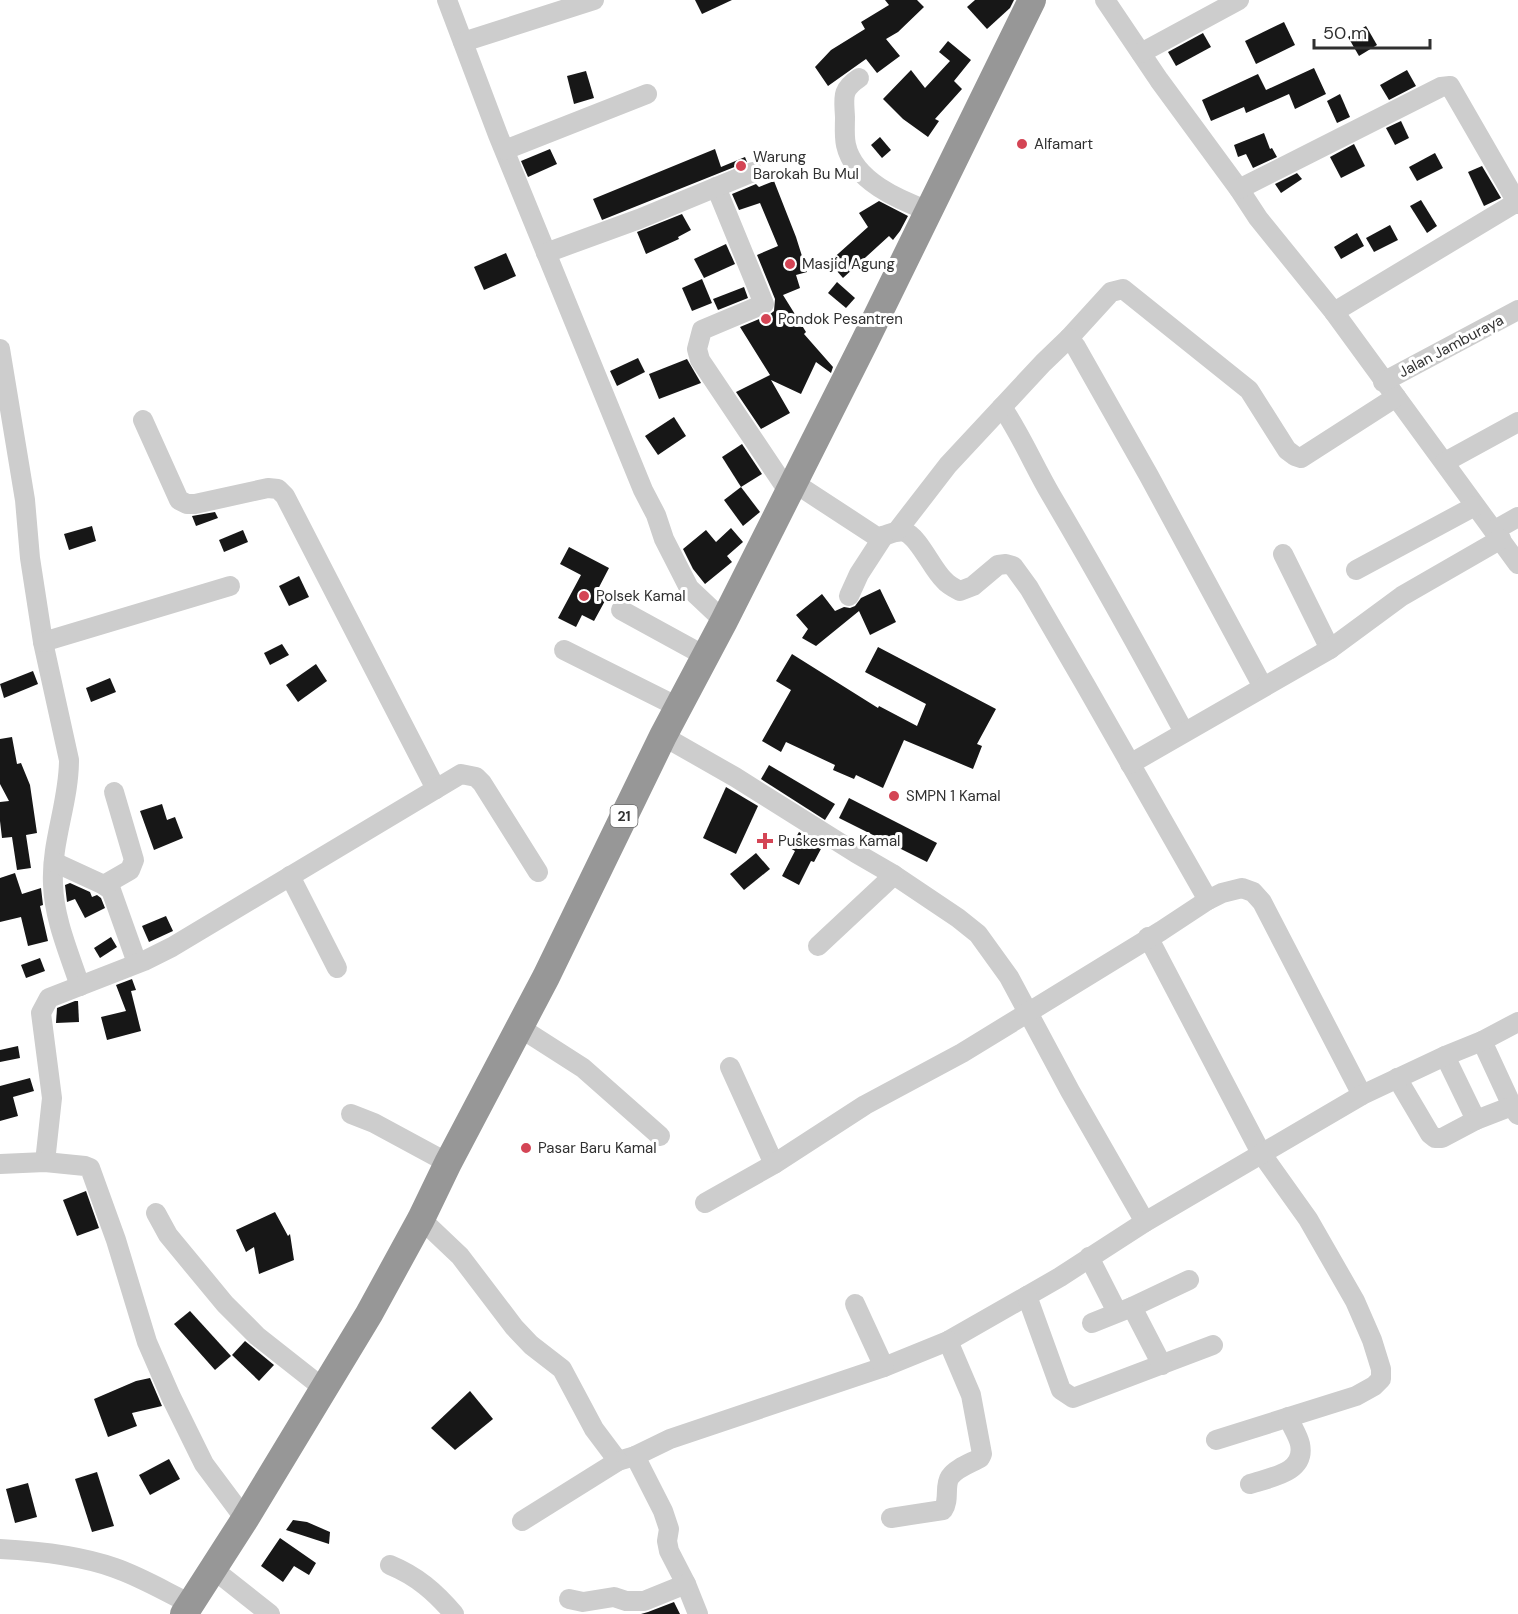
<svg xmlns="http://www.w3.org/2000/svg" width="1518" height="1614" viewBox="0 0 1518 1614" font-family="'DM Sans',sans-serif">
<rect width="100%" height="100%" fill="#fff"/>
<g fill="#171717">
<path d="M695 0H732L702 14Z"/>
<path d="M885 0H917L924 7 898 32 886 39 900 56 877 73 866 59 828 86 815 67 831 50 865 29 861 22 889 5Z"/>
<path d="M975 0H1014L1010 8 987 29 967 7Z"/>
<path d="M1284 22 1295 45 1256 64 1245 41Z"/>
<path d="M1366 26 1377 45 1359 56 1348 37Z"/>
<path d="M1203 33 1211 47 1176 66 1168 52Z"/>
<path d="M948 41 971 60 954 81 962 89 935 119 939 121 928 137 903 119 883 99 911 70 925 88 950 61 939 52Z"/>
<path d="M1314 68 1326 94 1295 109 1289 94 1246 113 1244 107 1211 121 1202 100 1258 74 1266 90Z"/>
<path d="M1407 70 1416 86 1389 100 1380 85Z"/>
<path d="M586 71 594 98 574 104 567 76Z"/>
<path d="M1340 94 1350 117 1337 123 1327 101Z"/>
<path d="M1401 121 1409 138 1395 145 1386 128Z"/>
<path d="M1264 133 1270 149 1272 148 1277 157 1253 168 1246 154 1238 157 1234 145Z"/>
<path d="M880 137 891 150 882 158 871 145Z"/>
<path d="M1354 144 1365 166 1341 178 1330 157Z"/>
<path d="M550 149 557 164 528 177 521 161Z"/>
<path d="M715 149 721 167 745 157 747 162 602 220 593 199Z"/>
<path d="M1435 153 1443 168 1417 181 1409 167Z"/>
<path d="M1482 166 1501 198 1484 206 1468 172Z"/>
<path d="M1297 173 1302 179 1281 193 1275 184Z"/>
<path d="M774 181 796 237 807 272 796 275 800 288 783 295 806 332 804 334 833 367 831 373 816 362 801 394 771 380 790 413 761 429 736 392 770 375 740 327 769 315 774 311 775 299 757 255 778 246 760 203 739 210 732 194 756 184 759 187Z"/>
<path d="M1421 200 1437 226 1427 233 1410 206Z"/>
<path d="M879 201 908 216 900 231 893 240 889 236 843 278 829 262 868 227 859 213Z"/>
<path d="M682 214 691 230 678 237 679 239 646 254 637 232Z"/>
<path d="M1390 225 1398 240 1374 252 1366 238Z"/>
<path d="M1357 233 1364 246 1341 259 1334 247Z"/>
<path d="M726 244 735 264 704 278 694 259Z"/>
<path d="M506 253 516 276 484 290 474 267Z"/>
<path d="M702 279 712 303 692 311 682 288Z"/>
<path d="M837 282 855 298 846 308 828 293Z"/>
<path d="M744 287 748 298 718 310 713 299Z"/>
<path d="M638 358 645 372 617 386 610 371Z"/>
<path d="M687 359 701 383 659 399 649 374Z"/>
<path d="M674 417 686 436 658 455 645 436Z"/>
<path d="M742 444 762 474 741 487 722 457Z"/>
<path d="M741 487 760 512 743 526 724 500Z"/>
<path d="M215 512 218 518 196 526 192 516Z"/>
<path d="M92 526 96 541 69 550 64 534Z"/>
<path d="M731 528 743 542 727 556 732 562 705 584 693 569 683 549 706 530 716 542Z"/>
<path d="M243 530 248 542 224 552 219 540Z"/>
<path d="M569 547 609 568 596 593 606 599 594 621 582 615 576 627 558 618 581 575 560 564Z"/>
<path d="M299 576 309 597 289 606 279 586Z"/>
<path d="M880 589 896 622 870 635 859 611 816 646 802 638 808 629 796 615 822 594 835 611 844 607 850 608 855 606 861 598Z"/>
<path d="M282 644 289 655 270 665 264 653Z"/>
<path d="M878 647 996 709 977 744 982 746 973 769 904 740 883 788 856 775 854 779 833 770 835 765 786 742 781 752 762 741 791 690 776 681 792 654 878 708 879 706 917 726 926 704 865 672Z"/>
<path d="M316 664 327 681 298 702 286 685Z"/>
<path d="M33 671 38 684 4 698 0 684Z"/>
<path d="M110 678 116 692 91 702 86 688Z"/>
<path d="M12 737 17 764 21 763 30 785 37 833 26 835 31 868 17 870 12 837 2 838 0 821V802L9 801 0 784V739Z"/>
<path d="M769 765 835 804 825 820 761 779Z"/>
<path d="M726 787 758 806 736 854 703 838Z"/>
<path d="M849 798 937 843 927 862 839 818Z"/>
<path d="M162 804 167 820 175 817 183 838 154 850 140 811Z"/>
<path d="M799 832 822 847 814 862 811 861 799 885 782 876 795 851 790 848Z"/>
<path d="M756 853 770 869 744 890 730 874Z"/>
<path d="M15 873 22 894 41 888 43 905 40 906 48 941 28 946 21 917 0 922V878Z"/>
<path d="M70 883 90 892 92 897 97 895 101 898 105 908 85 918 75 899 67 902 65 885Z"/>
<path d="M166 916 173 931 149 942 142 926Z"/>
<path d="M111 937 117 947 100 958 94 948Z"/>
<path d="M40 958 45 971 26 978 21 965Z"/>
<path d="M132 979 136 990 131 991 141 1031 107 1040 101 1017 126 1011 116 985Z"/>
<path d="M75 1001H78L79 1022 56 1023 57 1008Z"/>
<path d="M18 1046 20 1058 0 1062V1050Z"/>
<path d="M30 1078 34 1091 13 1097 18 1116 0 1121V1086Z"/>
<path d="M86 1191 99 1228 77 1236 63 1200Z"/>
<path d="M275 1212 288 1236 290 1234 294 1260 259 1274 254 1247 246 1252 236 1230Z"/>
<path d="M190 1311 231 1356 215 1370 174 1324Z"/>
<path d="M245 1341 274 1365 259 1381 232 1355Z"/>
<path d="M150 1378 162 1406 132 1413 137 1426 108 1437 94 1399 136 1381Z"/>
<path d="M470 1391 493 1419 455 1450 431 1428Z"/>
<path d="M169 1459 180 1479 150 1495 139 1475Z"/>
<path d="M97 1472 114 1526 92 1532 75 1479Z"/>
<path d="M28 1483 37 1517 15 1523 6 1489Z"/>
<path d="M293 1520 307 1522 330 1532 329 1544 286 1530Z"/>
<path d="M280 1538 316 1563 309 1575 294 1566 283 1582 261 1566Z"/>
<path d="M674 1602 680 1614H641L648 1612Z"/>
</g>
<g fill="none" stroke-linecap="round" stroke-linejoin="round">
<g stroke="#cdcdcd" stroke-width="20">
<path d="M447 0 498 135 643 490 656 515 664 539 689 588 724 621"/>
<path d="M1105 0 1159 80 1239 189 1258 218 1334 312 1518 564"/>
<path d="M463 42 594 0"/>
<path d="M1141 53 1239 0"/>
<path d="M859 78C841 90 844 97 845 117 845 126 844 136 846 145 854 181 899 200 929 211"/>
<path d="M505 150 647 94"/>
<path d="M716 187 764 304 702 330 697 349 700 360 788 491"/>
<path d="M1239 189 1441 87 1450 86 1518 204"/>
<path d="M546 253 639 219 753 172"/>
<path d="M1334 312 1517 202"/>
<path d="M1069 338 1111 292 1123 289 1249 390 1287 450 1295 456 1301 458 1396 397"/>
<path d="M0 349 25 500 30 558 43 642 69 760C69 802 51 842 53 884 54 919 69 953 80 986"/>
<path d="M1383 382 1518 310"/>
<path d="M1002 407C1021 435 1034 466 1051 495 1097 573 1141 652 1184 732"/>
<path d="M143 420 179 500 187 504H195L268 488 278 489 285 496 436 789"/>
<path d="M1445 462 1518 422"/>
<path d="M793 482 877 537C886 537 895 529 905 532 919 537 932 569 944 580 948 585 954 588 960 591L973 586 998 565 1006 564 1013 566 1029 588 1086 686 1208 900"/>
<path d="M1495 530 1518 517"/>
<path d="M897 531 948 465 1043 363 1069 338 1076 347 1149 476 1263 687"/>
<path d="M1283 554 1330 649"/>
<path d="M1356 570 1475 506"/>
<path d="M849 596 859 574 883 537"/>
<path d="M621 610 705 656"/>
<path d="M43 642 230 586"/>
<path d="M564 650 678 707"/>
<path d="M663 736 735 777 856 853 894 875 958 918 978 934 1009 977 1070 1091 1145 1222"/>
<path d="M1130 764 1330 649 1402 596 1501 539"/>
<path d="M54 862 104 885 111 890 137 963"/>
<path d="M290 876 337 968"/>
<path d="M104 885 130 870 134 860 114 792"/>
<path d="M1148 937 1261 1153 1308 1219 1355 1301 1372 1340 1381 1369V1379L1374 1386 1356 1396 1216 1440"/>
<path d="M818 946 894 875"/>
<path d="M519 1027 583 1068 660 1136"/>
<path d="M1482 1041 1513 1108"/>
<path d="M1445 1056 1476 1120"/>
<path d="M730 1067 774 1164"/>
<path d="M1397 1078 1430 1134 1435 1138H1442L1476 1120 1507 1108H1513L1518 1115"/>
<path d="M351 1114 374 1123 448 1163"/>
<path d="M45 1162 52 1098 41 1013 49 998 144 961 172 947 461 774 476 777 482 783 538 872"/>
<path d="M0 1164 45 1162 85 1166 90 1168 116 1240 147 1342 171 1397 204 1464 245 1519"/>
<path d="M705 1203 774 1164 865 1105 962 1053 1161 931 1208 900 1222 893 1242 888 1253 892 1262 902 1362 1095"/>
<path d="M156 1213 168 1235 225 1304 257 1336 323 1388"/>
<path d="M421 1219 460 1256 514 1327 531 1345 562 1369 594 1429 618 1461 635 1456 670 1439 884 1367 948 1341 1060 1277 1145 1222 1362 1095 1445 1056 1482 1041 1518 1022"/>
<path d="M1089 1257 1117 1312"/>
<path d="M1027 1296 1061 1390 1073 1398 1213 1345"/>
<path d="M855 1304 884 1367"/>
<path d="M1132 1307 1189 1280"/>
<path d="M1092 1323 1132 1307 1162 1365"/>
<path d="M635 1456 663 1511 669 1529 667 1541 669 1551 686 1584 698 1614"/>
<path d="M1250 1484C1271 1477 1306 1473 1300 1444 1298 1435 1291 1425 1288 1417"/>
<path d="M891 1518 943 1510C950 1500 944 1486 950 1477 956 1468 971 1463 980 1458L982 1454 971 1395 948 1341"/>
<path d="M522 1521 618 1461"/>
<path d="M0 1549C38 1551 79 1555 115 1568 141 1577 166 1592 191 1604"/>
<path d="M390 1565C417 1576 435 1592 454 1614"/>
<path d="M213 1569 270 1614"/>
<path d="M569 1599 583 1602 614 1597 626 1601H644L686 1584"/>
</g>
<path stroke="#979797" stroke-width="28" d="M184 1614 245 1519 369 1314 421 1219 448 1163 546 977 663 736 724 621 864 343 1032 0"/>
</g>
<g fill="#d44555" stroke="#fff" stroke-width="2">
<circle cx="1022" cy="144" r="6"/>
<circle cx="741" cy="166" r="6"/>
<circle cx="790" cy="264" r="6"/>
<circle cx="766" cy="319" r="6"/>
<circle cx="584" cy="596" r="6"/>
<circle cx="894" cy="796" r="6"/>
<path d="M762 832h6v6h6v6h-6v6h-6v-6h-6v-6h6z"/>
<circle cx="526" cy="1148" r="6"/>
</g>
<g text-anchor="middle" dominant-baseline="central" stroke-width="6" stroke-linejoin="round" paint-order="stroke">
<rect fill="#fff" stroke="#6e6e6e" stroke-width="1.5" x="610.5" y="805" width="27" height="22" rx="4.5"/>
<g font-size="14" font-weight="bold" fill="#303030">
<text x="624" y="816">21</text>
</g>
<g font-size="15" fill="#303030" stroke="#fff" text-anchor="start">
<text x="1034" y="144">Alfamart</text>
<text x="753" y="157">Warung<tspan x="753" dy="17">Barokah Bu Mul</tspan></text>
<text x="802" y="264">Masjid Agung</text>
<text x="778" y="319">Pondok Pesantren</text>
<text x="596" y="596">Polsek Kamal</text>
<text x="906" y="796">SMPN 1 Kamal</text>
<text x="778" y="841">Puskesmas Kamal</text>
<text x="538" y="1148">Pasar Baru Kamal</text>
</g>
<g font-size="15" fill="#303030" stroke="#fff">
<text transform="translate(1451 346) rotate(-28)">Jalan Jamburaya</text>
</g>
</g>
<path d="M1314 39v9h116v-9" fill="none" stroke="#303030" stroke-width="3"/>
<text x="1323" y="39" font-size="18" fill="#303030" stroke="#ffffff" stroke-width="4.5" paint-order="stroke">50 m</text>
</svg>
